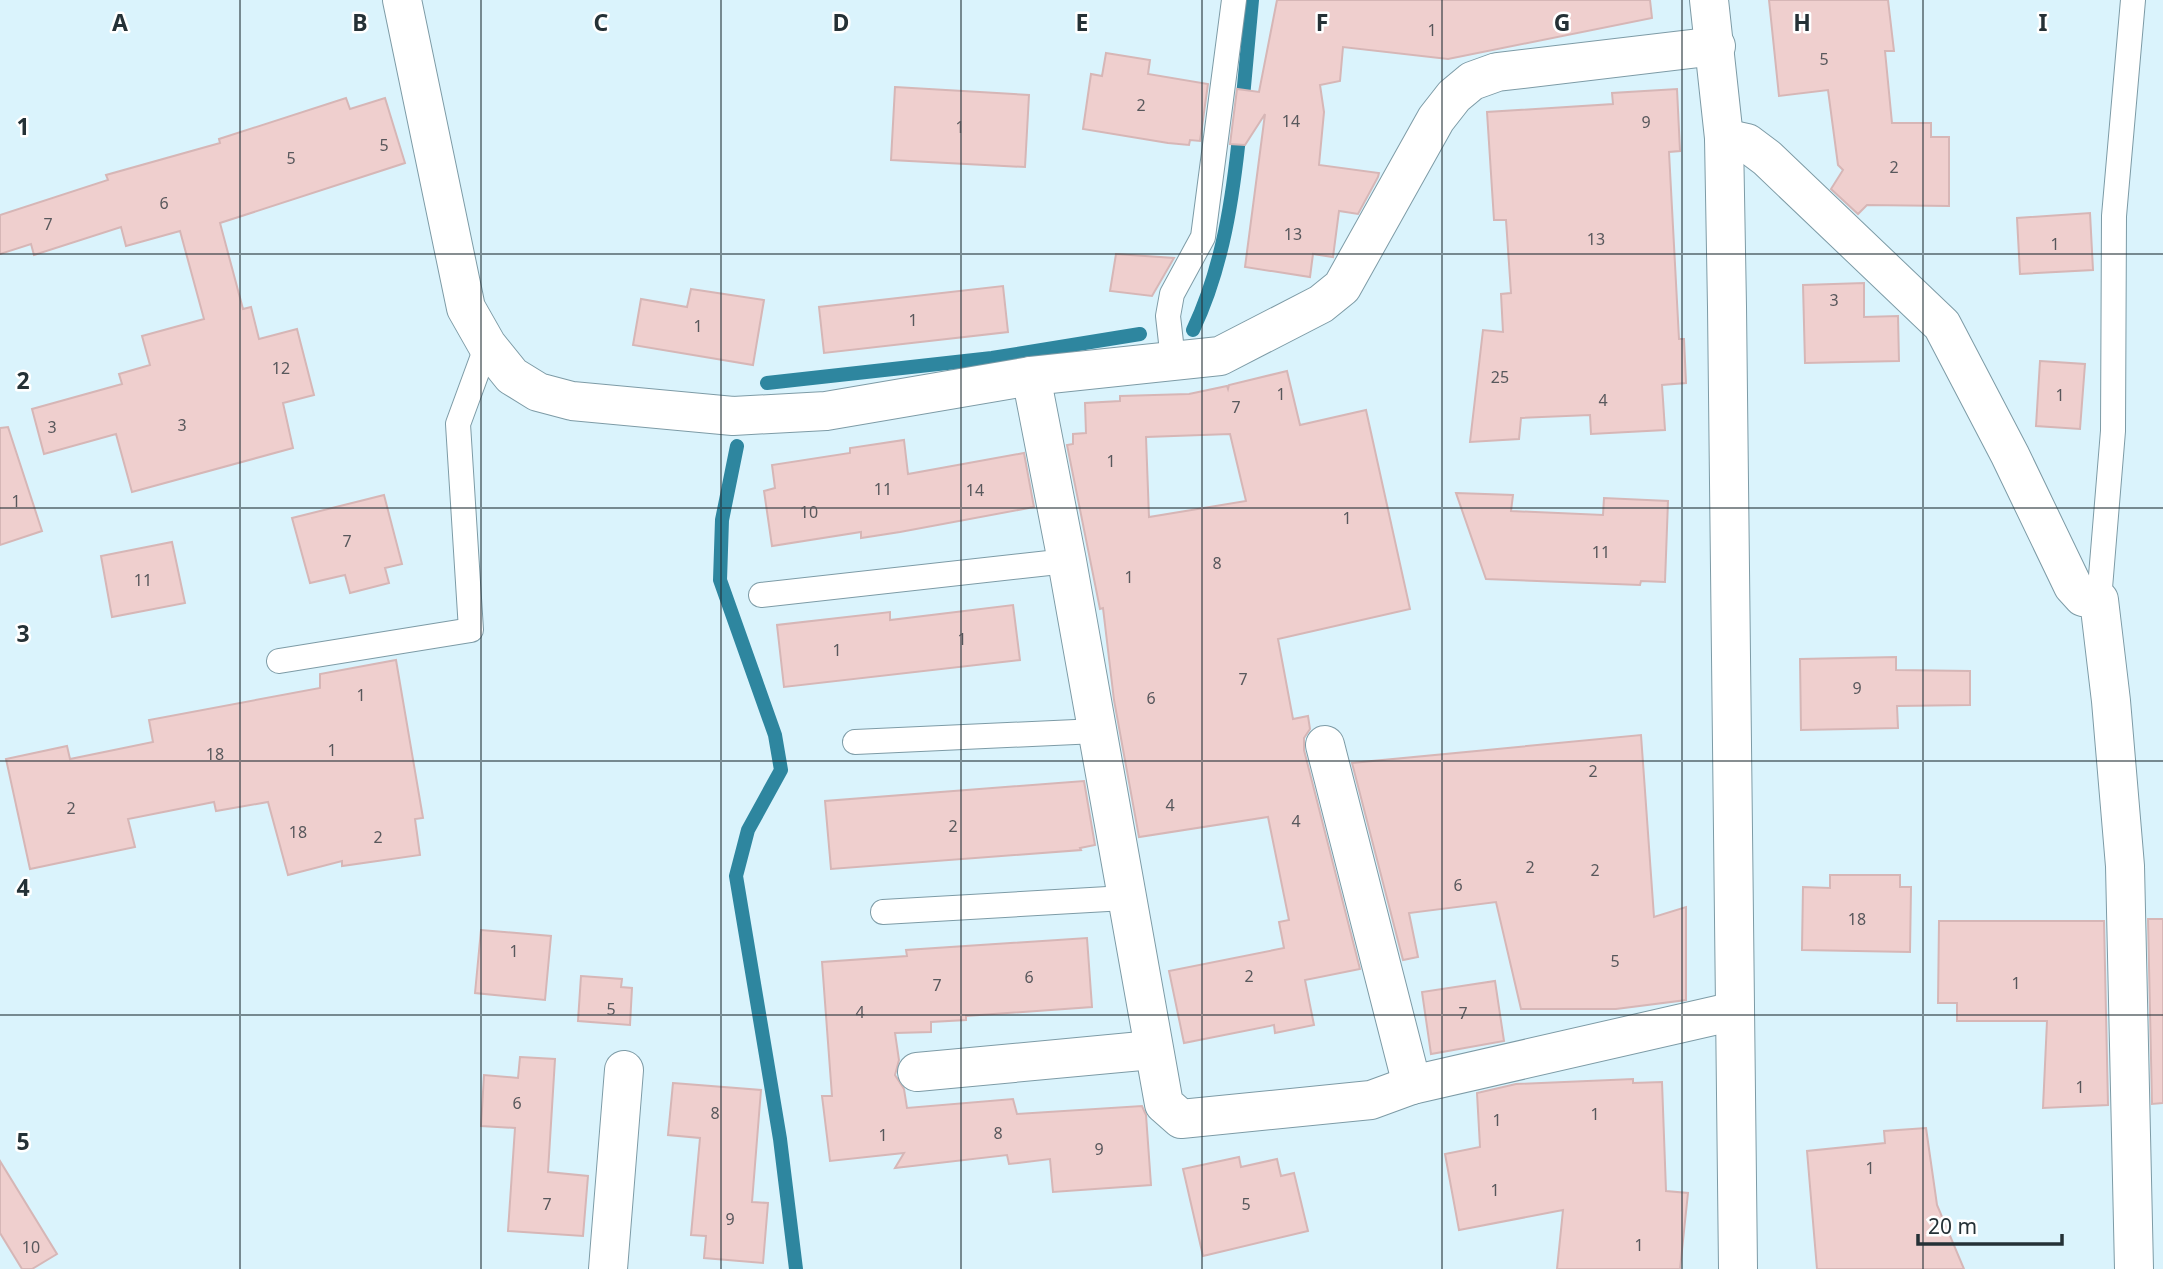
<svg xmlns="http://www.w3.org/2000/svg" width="2163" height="1269" viewBox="0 0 2163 1269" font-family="'Noto Sans',sans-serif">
<rect width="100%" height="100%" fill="#daf3fc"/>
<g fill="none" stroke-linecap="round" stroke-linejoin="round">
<g stroke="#2e869f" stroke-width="14">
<path d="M1242 108 1252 0"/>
<path d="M1193 330C1223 267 1233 197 1240 128"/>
<path d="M767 383 992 358 1140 334"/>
<path d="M737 446 722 520 720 580 775 735 781 770 748 830 736 876 780 1139 796 1269"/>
</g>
</g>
<g fill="#efcfce" stroke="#d6b6b6" stroke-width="2" fill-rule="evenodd">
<path d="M1277 0H1650L1652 18 1448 59 1343 47 1340 81 1320 85 1324 112 1319 165 1379 173 1378 177 1358 214 1339 211 1333 257 1313 254 1310 277 1245 267 1265 114 1245 145 1230 144 1237 89 1259 92Z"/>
<path d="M1769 0H1888L1894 51H1885L1892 123H1931V137H1949V206L1867 205 1858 214 1831 189 1843 170 1838 165 1828 90 1779 96Z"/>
<path d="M1106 53 1150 60 1148 74 1208 84 1200 141 1190 140 1189 145 1168 143 1083 129 1091 74 1102 76Z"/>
<path d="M895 87 1029 95 1025 167 891 160Z"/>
<path d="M1677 89 1680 151 1669 152 1679 339H1684L1686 383 1662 385 1665 430 1591 434 1590 415 1521 418 1519 439 1470 442 1483 330 1503 332 1501 294 1511 293 1506 220H1494L1487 112 1613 104 1612 93Z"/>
<path d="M346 98 350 109 385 98 405 163 220 223 243 309 251 307 259 339 297 329 314 395 283 403 293 448 132 492 116 434 44 454 32 409 122 384 119 374 150 365 142 336 204 319 180 231 126 246 121 227 34 255 31 244 0 254V215L108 180 106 175 220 143 219 139Z"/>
<path d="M2090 213 2093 270 2020 274 2017 218Z"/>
<path d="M1116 254 1174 258 1152 296 1110 291Z"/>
<path d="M1864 283V317L1898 316 1899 361 1805 363 1803 285Z"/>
<path d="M1003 286 1008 332 824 353 819 307Z"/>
<path d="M691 289 764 300 753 365 633 345 641 299 687 307Z"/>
<path d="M2040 361 2085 364 2080 429 2036 426Z"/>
<path d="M1287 371 1300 425 1366 410 1410 609 1278 639 1293 719 1308 716 1310 729 1304 738V750L1360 969 1305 980 1314 1025 1275 1033 1274 1025 1184 1043 1169 971 1284 948 1279 922 1289 920 1268 817 1139 837 1114 700 1103 608 1100 609 1067 445 1073 444V434L1086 433 1085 403 1120 401V396L1189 394 1227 386 1228 389 1229 385ZM1230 434 1246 501 1149 517 1146 437Z"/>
<path d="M8 427 42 531 0 545V428Z"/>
<path d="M904 440 908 474 1024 453 1034 507 900 532 861 538V532L772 546 764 491 775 488 772 465 850 453V448Z"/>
<path d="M1456 493 1513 495 1511 511 1603 515 1604 498 1668 501 1665 582 1641 581 1640 585 1486 579Z"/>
<path d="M384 495 402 564 385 568 389 583 350 593 345 575 310 583 292 518Z"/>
<path d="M172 542 185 603 112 617 101 556Z"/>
<path d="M1013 605 1020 660 784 687 777 625 890 612V620Z"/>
<path d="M1896 657V670L1970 671V705L1897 706 1898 728 1801 730 1800 659Z"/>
<path d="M396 660 423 818 415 819 420 855 342 866V861L288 875 268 802 216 811 214 802 128 819 135 847 30 869 6 759 67 746 70 759 153 742 149 720 320 688V674Z"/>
<path d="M1641 735 1654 917 1686 907V1000L1616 1009H1521L1496 902 1409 913 1418 957 1403 960 1352 763Z"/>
<path d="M1084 781 1095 845 1080 848 1081 850 831 869 825 801Z"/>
<path d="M1830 875H1900V887H1911L1910 952 1802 950 1803 887 1830 888Z"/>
<path d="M2148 919H2163V1103L2152 1104Z"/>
<path d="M1939 921H2104L2108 1105 2043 1108 2047 1021H1957V1003H1938Z"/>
<path d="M481 930 551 936 545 1000 475 993Z"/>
<path d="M1087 938 1092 1007 966 1016V1020L931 1022V1032L895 1033 899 1060 895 1075 904 1089 907 1108 1013 1099 1017 1114 1142 1106 1146 1115 1151 1185 1053 1192 1050 1159 1009 1164 1007 1155 895 1168 904 1153 830 1161 822 1096H832L822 962 907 956 906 950Z"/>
<path d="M581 976 622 979 621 987 632 988 630 1025 578 1021Z"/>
<path d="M1495 981 1504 1041 1431 1054 1422 992Z"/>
<path d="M520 1057 555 1059 548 1172 588 1176 583 1236 508 1231 515 1128 481 1126 484 1075 518 1078Z"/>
<path d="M1633 1079V1083L1662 1082 1666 1191 1688 1193 1680 1269H1557L1563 1210 1459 1230 1445 1154 1480 1147 1477 1093 1516 1084Z"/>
<path d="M673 1083 761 1090 752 1202 768 1203 763 1263 704 1258 706 1236 691 1235 700 1138 668 1135Z"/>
<path d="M1926 1128 1937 1205 1964 1269H1817L1807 1151 1885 1143 1884 1131Z"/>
<path d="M1239 1157 1241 1167 1277 1159 1281 1176 1294 1173 1308 1231 1203 1256 1183 1169Z"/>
<path d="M0 1161 57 1254 32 1269H22L0 1233Z"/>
</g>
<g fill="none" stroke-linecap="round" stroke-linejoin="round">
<g stroke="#7d9ba6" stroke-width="26">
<g id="service">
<path d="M1173 360 1168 316 1172 294 1203 237 1234 0"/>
<path d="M761 595 1067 561"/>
<path d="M2099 600 2113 431 2114 216 2133 0"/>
<path d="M279 661 471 630 458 424 487 345"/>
<path d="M855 742 1097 731"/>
<path d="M883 912 1125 898"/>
</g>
</g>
<g stroke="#7d9ba6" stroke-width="40">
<g id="minor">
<path d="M402 0 466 308 487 345 512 376 538 392 572 401 733 416 826 411 1031 376 1220 356 1321 304 1342 287 1436 119 1454 96 1472 81 1497 72 1716 46"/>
<path d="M1724 138 1747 143 1767 158 1942 325 2010 455 2073 586 2083 597 2099 600 2111 701 2125 866 2134 1269"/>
<path d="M1031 376 1067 561 1164 1104 1181 1119 1371 1100 1412 1085 1735 1011"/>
<path d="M1325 745 1412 1085"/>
<path d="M917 1072 1152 1050"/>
<path d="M608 1269 624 1070"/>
</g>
</g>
<g stroke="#7d9ba6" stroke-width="40">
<path id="secondary" d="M1709 0 1724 138 1727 307 1738 1269"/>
</g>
<use href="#service" stroke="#fff" stroke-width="24"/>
<use href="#minor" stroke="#fff" stroke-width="38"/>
<use href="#secondary" stroke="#fff" stroke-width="38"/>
</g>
<path fill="none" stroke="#253136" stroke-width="2" stroke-opacity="0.55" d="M240 0V1269M481 0V1269M721 0V1269M961 0V1269M1202 0V1269M1442 0V1269M1682 0V1269M1923 0V1269M0 254H2163M0 508H2163M0 761H2163M0 1015H2163"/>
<g text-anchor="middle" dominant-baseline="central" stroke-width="5" stroke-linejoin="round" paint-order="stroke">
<g font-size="16" fill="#58585c">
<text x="1432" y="30">1</text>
<text x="1824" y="59">5</text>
<text x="1141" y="105">2</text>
<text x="1291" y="121">14</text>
<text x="1646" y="122">9</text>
<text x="960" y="127">1</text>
<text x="384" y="145">5</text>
<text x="291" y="158">5</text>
<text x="1894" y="167">2</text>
<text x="164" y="203">6</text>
<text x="48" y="224">7</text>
<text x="1293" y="234">13</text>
<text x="1596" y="239">13</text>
<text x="2055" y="244">1</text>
<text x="1834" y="300">3</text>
<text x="913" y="320">1</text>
<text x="698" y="326">1</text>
<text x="281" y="368">12</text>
<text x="1500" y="377">25</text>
<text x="1281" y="394">1</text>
<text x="2060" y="395">1</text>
<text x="1603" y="400">4</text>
<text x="1236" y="407">7</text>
<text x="182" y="425">3</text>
<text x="52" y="427">3</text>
<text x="1111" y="461">1</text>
<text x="883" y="489">11</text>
<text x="975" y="490">14</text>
<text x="16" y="501">1</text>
<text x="809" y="512">10</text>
<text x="1347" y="518">1</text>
<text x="347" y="541">7</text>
<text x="1601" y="552">11</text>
<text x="1217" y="563">8</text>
<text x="1129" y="577">1</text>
<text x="143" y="580">11</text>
<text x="962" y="639">1</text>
<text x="837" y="650">1</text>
<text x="1243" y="679">7</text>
<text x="1857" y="688">9</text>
<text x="361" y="695">1</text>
<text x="1151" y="698">6</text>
<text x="332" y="750">1</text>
<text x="215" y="754">18</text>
<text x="1593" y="771">2</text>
<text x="1170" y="805">4</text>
<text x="71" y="808">2</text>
<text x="1296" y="821">4</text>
<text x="953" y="826">2</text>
<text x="298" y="832">18</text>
<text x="378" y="837">2</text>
<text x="1530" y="867">2</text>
<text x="1595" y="870">2</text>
<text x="1458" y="885">6</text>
<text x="1857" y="919">18</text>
<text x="514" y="951">1</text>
<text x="1615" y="961">5</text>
<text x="1249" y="976">2</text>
<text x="1029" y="977">6</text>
<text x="2016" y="983">1</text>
<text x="937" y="985">7</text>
<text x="611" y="1009">5</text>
<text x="860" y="1012">4</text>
<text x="1463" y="1013">7</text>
<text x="2080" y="1087">1</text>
<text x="517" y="1103">6</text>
<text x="715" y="1113">8</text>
<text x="1595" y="1114">1</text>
<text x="1497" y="1120">1</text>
<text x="998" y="1133">8</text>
<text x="883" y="1135">1</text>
<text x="1099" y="1149">9</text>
<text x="1870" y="1168">1</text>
<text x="1495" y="1190">1</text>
<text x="547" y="1204">7</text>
<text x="1246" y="1204">5</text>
<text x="730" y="1219">9</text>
<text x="1639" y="1245">1</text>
<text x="31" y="1247">10</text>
</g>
</g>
<g font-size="23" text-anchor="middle" font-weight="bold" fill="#253136" stroke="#fff" stroke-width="5" stroke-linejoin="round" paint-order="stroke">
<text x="120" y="31">A</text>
<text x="360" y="31">B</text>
<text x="601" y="31">C</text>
<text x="841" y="31">D</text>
<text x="1082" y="31">E</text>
<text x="1322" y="31">F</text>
<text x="1562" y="31">G</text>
<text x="1802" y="31">H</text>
<text x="2043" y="31">I</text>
<text x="23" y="135">1</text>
<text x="23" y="389">2</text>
<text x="23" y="642">3</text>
<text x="23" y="896">4</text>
<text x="23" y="1150">5</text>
</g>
<path d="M1918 1234v10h144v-10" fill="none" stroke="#253136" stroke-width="3.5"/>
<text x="1928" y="1234" font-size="21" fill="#253136" stroke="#ffffff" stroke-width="5" paint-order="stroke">20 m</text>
</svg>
